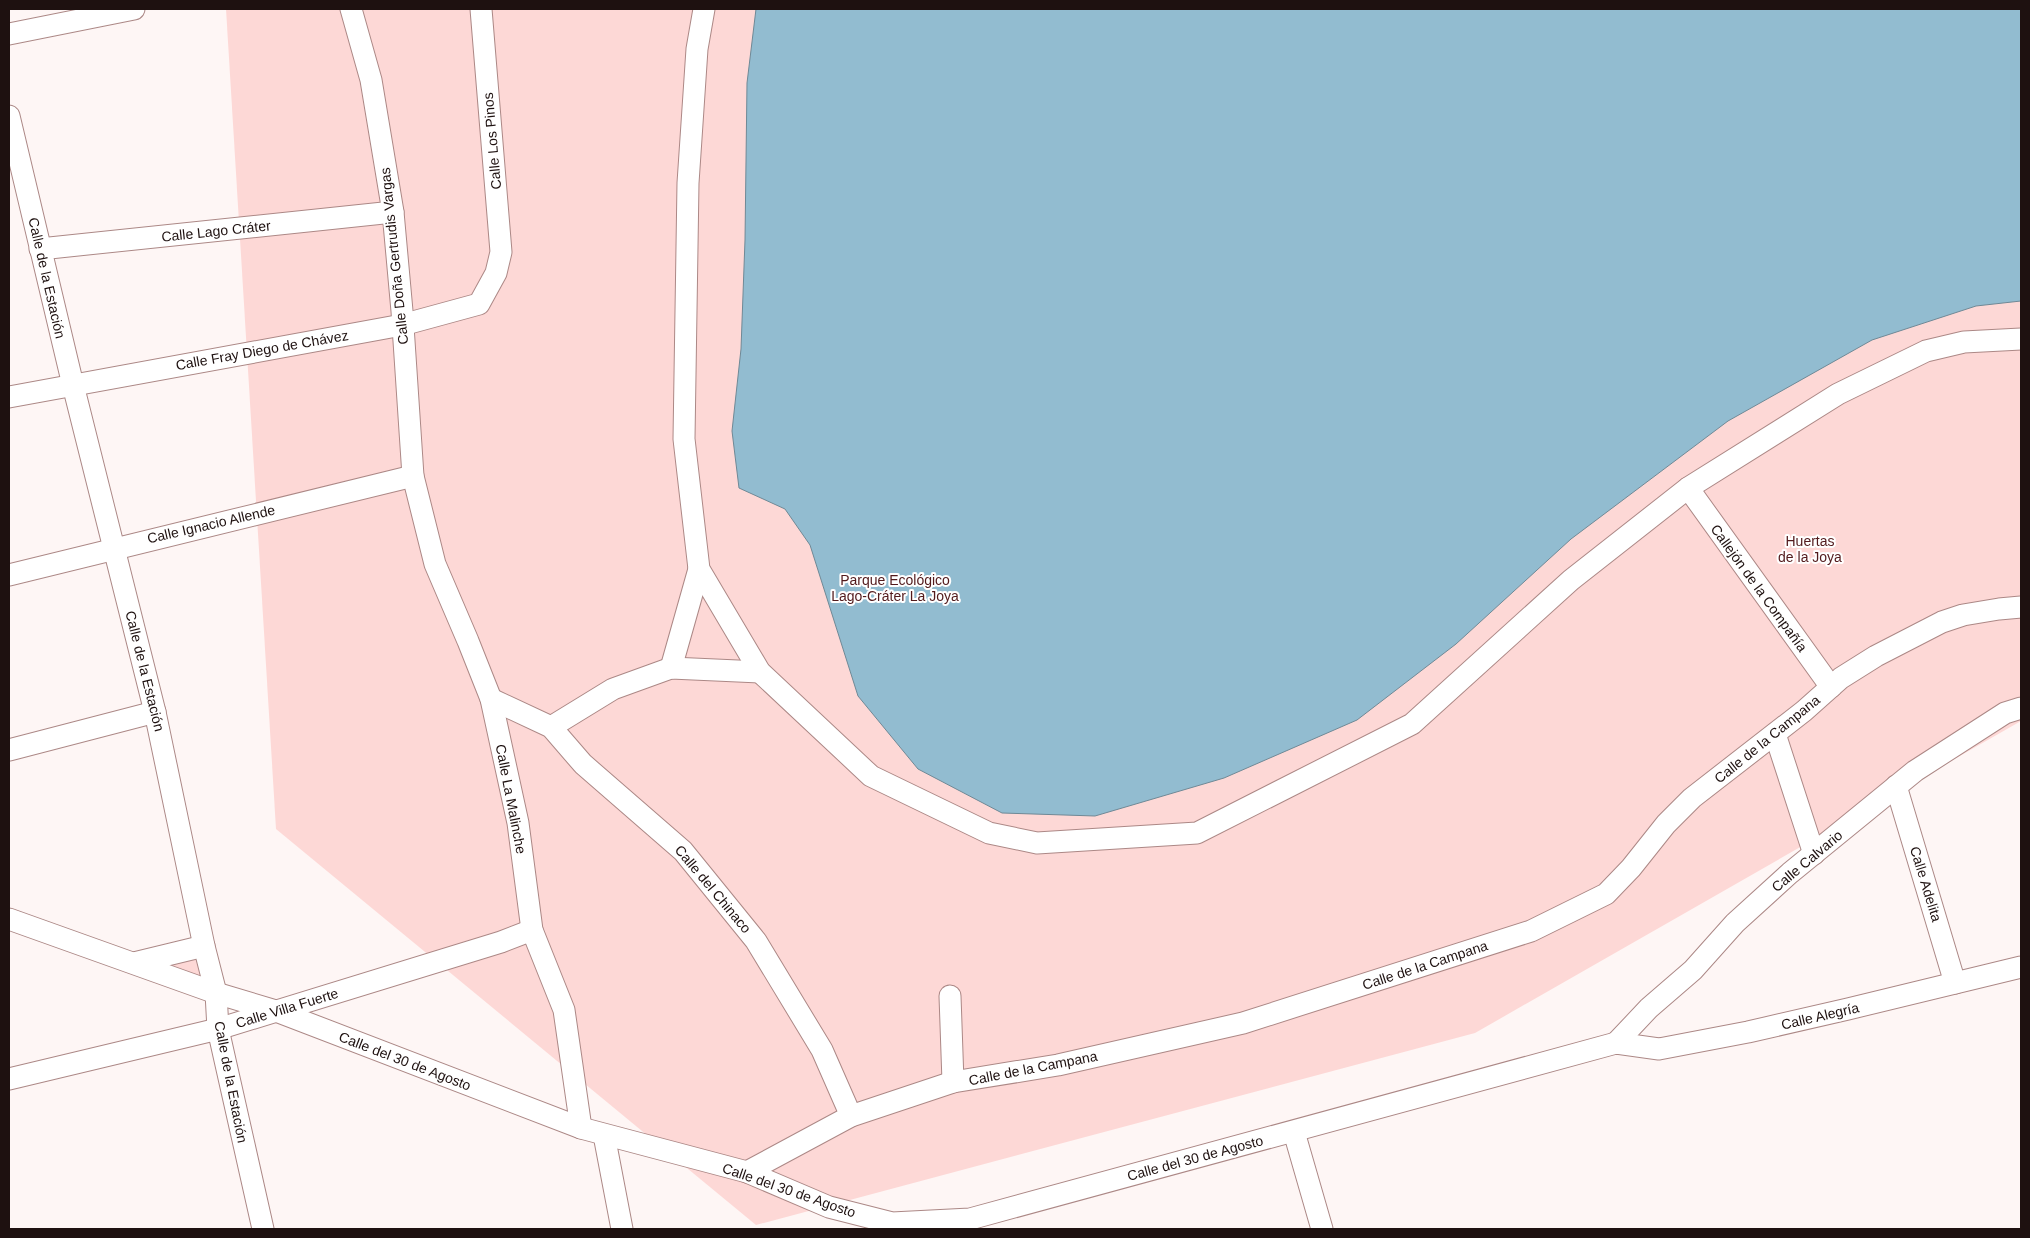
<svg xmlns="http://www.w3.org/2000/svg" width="2030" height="1238" viewBox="0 0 2030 1238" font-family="Helvetica,sans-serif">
<rect width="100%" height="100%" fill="#fef6f5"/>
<g fill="#fdd8d6">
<path d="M226 9H2021V721L1475 1033 756 1225 276 829Z"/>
<path d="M196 954 203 982 153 965Z"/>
</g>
<path fill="#92bcd0" stroke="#6f8996" d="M756 9H2021V301L1976 306 1872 340 1728 421 1571 539 1456 644 1357 720 1224 778 1095 816 1002 813 918 769 858 696 810 545 785 509 739 488 732 431 741 349 745 240 747 83Z"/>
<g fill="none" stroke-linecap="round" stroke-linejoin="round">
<g stroke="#ac8886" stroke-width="23">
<g id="street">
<path d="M351 9 371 80 393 212 402 311 413 476 435 564 468 641 491 699 518 823 532 930 564 1010 581 1128"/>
<path d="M704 9 697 49 688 183 684 439 699 569 760 672 871 776 989 833 1037 843 1197 833 1412 724 1571 580 1688 488 1838 394 1926 351 1964 342 2021 339"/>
<path d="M9 34 134 9"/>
<path d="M9 116 73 385 155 712 204 946 216 993 218 1029 263 1229"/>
<path d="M40 249 393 212"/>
<path d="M9 397 402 325 479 304 496 273 501 252 481 9"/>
<path d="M1688 488 1831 687"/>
<path d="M9 575 413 476"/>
<path d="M671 668 699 569"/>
<path d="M491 699 551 727 583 764 683 851 756 941 822 1050 851 1116"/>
<path d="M551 727 613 689 671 668 760 672"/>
<path d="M1775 734 1814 854"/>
<path d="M9 750 155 712"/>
<path d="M1896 786 1955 983"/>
<path d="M9 919 216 993 276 1011 581 1128 747 1172 829 1207 892 1223 970 1219 1616 1043 1659 1049 1748 1032 1848 1009 2021 967"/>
<path d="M134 963 204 946"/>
<path d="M950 996 953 1082"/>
<path d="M1616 1043 1649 1008 1693 970 1735 923 1790 873 1915 771 2005 713 2021 708"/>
<path d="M9 1079 218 1029 501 942 532 930"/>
<path d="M1294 1132 1322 1229"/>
<path d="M604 1135 622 1229"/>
<path d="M747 1172 851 1116 953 1082 1058 1065 1243 1023 1531 931 1606 894 1631 868 1666 824 1692 798 1804 711 1841 678 1876 656 1942 622 1963 615 1999 609 2021 607"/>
</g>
</g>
<use href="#street" stroke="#fff" stroke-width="21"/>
</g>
<g text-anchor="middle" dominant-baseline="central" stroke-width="4" stroke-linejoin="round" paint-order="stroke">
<g font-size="14" fill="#1e1110" stroke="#fff">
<text transform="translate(492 141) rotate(-95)">Calle Los Pinos</text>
<text transform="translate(216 231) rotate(-6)">Calle Lago Cráter</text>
<text transform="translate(394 256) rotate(-96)">Calle Doña Gertrudis Vargas</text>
<text transform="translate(47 278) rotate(77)">Calle de la Estación</text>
<text transform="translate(262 350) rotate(-10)">Calle Fray Diego de Chávez</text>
<text transform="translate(211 524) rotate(-13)">Calle Ignacio Allende</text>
<text transform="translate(1759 588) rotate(54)">Callejón de la Compañía</text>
<text transform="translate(145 671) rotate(76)">Calle de la Estación</text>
<text transform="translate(1767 739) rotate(-39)">Calle de la Campana</text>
<text transform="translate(511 799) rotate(79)">Calle La Malinche</text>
<text transform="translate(1807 861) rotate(-40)">Calle Calvario</text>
<text transform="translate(1926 884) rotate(73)">Calle Adelita</text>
<text transform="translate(713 889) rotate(50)">Calle del Chinaco</text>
<text transform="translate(1425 965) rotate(-18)">Calle de la Campana</text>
<text transform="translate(287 1008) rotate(-17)">Calle Villa Fuerte</text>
<text transform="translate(1820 1016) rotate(-13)">Calle Alegría</text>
<text transform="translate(405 1061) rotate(21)">Calle del 30 de Agosto</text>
<text transform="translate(1033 1068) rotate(-11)">Calle de la Campana</text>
<text transform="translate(231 1082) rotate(79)">Calle de la Estación</text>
<text transform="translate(1195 1158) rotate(-15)">Calle del 30 de Agosto</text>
<text transform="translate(789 1190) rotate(19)">Calle del 30 de Agosto</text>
</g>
<g font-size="14" fill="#521a1c" stroke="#fff">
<text x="1810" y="541">Huertas<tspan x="1810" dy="16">de la Joya</tspan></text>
<text x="895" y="580">Parque Ecológico<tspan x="895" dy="16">Lago-Cráter La Joya</tspan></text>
</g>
</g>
<rect width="2030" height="1238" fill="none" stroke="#1e1110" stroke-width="20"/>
</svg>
